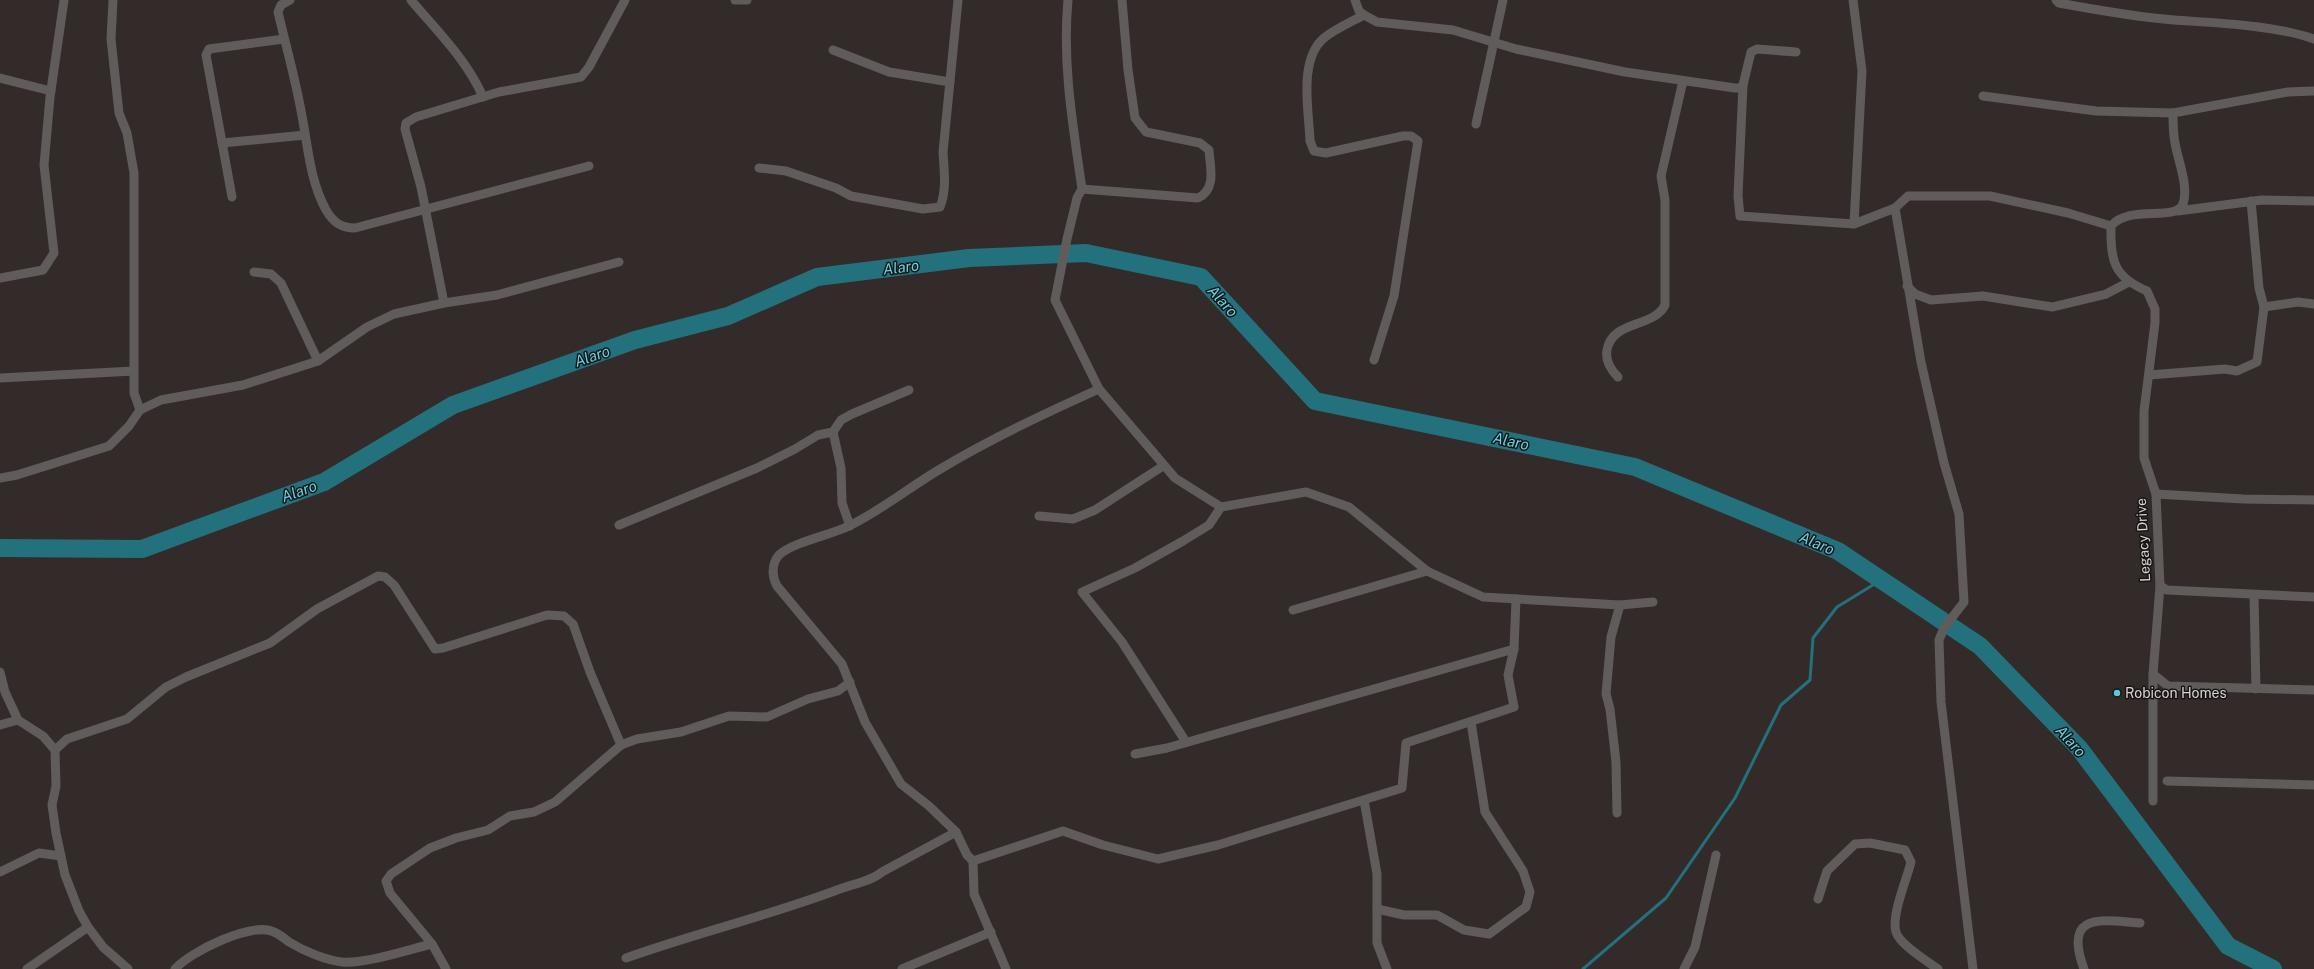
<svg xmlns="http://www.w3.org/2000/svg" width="2314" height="969" viewBox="0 0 2314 969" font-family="'Public Sans',sans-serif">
<rect width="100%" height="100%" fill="#332b29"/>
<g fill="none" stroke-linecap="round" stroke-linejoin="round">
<path stroke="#24717e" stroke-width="3" d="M1583 969 1666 898 1735 798 1781 705 1810 680 1813 638 1837 607 1881 580"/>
<path stroke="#24717e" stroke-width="18" d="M0 548 142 549 324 482 453 405 635 340 728 316 817 277 969 258 1086 253 1201 277 1315 401 1635 467 1838 551 1980 646 2079 748 2228 946 2273 969"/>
<g stroke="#605c5b" stroke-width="9">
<path d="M113 0 111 39 119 113 127 133 134 173V393L140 410"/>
<path d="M290 0 281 5 278 12C286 46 296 81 302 116 308 147 310 181 326 210 333 222 341 228 355 228L589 166"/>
<path d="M411 0C437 31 467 60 483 97"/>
<path d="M735 0H747"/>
<path d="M1355 0 1359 11 1364 15 1377 22 1453 30 1516 49 1625 72 1735 88H1740L1743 85"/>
<path d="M1853 0 1862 71 1854 224"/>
<path d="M2056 0 2059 3C2097 10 2136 17 2174 20 2217 23 2274 25 2314 39"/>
<path d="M1364 15C1351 22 1335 29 1324 38 1298 60 1309 111 1310 141L1314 151 1326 153 1403 136H1411L1418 141 1394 296 1374 360"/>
<path d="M833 50 889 72 950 82"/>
<path d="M1796 52 1757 49 1751 52 1743 85 1738 196 1740 216 1854 224 1895 208 1908 196H1990L2068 213 2111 226"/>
<path d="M0 78 51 91"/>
<path d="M1983 96 2096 111 2173 113"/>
<path d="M1476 124 1503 0"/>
<path d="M222 143 305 135"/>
<path d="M759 168 786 171 836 188 851 196 923 209 940 207C947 190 944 170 943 152L958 0"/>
<path d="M1082 189 1198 198C1217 189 1210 167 1209 150L1200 143 1146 132 1135 118 1128 70 1122 0"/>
<path d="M232 197 206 55 209 49 284 39"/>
<path d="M1895 208 1921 362 1944 463 1959 514 1964 602 1944 628 1939 640 1941 702 1973 969"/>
<path d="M2178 211 2262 200 2314 201"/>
<path d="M2111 226C2110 261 2114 277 2147 291L2155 309V323L2144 411V458L2156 494 2160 586 2153 674V801"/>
<path d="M2111 226C2129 204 2176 222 2183 204 2189 186 2178 161 2175 143 2173 133 2173 123 2173 113L2288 92 2314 91"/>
<path d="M254 272 271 274 281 283 318 361"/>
<path d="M0 278 43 270 54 253 44 165 50 97 64 0"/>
<path d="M1907 286 1915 294 1931 300 1983 296 2052 307 2106 294 2129 282"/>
<path d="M444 303 421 187 405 129 406 123 416 117 499 92 581 77 589 67 625 0"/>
<path d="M2264 307 2298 302 2314 304"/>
<path d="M2149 375 2225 369 2237 371 2257 362 2264 307 2259 288 2251 201"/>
<path d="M1618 377C1610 369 1605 361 1607 350 1612 320 1654 328 1665 305V200L1661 176 1683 81"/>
<path d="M0 378 134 371"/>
<path d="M1099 389 1175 478 1221 507"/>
<path d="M833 432 841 468 842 503 850 526"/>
<path d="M0 478 17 475 109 446 129 426 140 410 161 400 243 385 318 361 367 327 394 314 444 303 497 295 619 262"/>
<path d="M2156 494 2243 499 2314 500"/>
<path d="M1039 516 1073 519 1095 510 1163 466"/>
<path d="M619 525 757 468 795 449 818 435 833 432 841 420 852 414 909 390"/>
<path d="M2160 586 2167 590 2314 597"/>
<path d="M2254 595 2256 689"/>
<path d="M1293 610 1427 571"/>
<path d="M0 672 5 692 18 720 43 736 55 750 56 786 52 805 56 833 65 875 79 911 88 927 103 947 128 969"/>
<path d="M2153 674 2168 686 2314 690"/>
<path d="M0 725 18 720"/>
<path d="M1186 742 1122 642 1082 592 1135 568 1183 541 1209 525 1221 507 1306 492 1349 507 1427 571 1483 597 1620 605 1653 602"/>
<path d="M55 750 67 739 127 719 166 687 186 677 270 643 317 609 378 576 385 577 394 585 435 649 443 648 547 615 564 616 573 624 590 672 621 745"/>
<path d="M1135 754 1167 748 1514 649"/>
<path d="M2167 781 2314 785"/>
<path d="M1364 800 1377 874V943L1387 969"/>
<path d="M1617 813 1616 762 1610 709 1606 694 1611 637 1620 605"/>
<path d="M973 861 1063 831 1103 845 1158 859 1218 845 1402 788 1406 743 1514 707 1508 675 1514 649 1516 599"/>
<path d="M0 872 39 853 61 856"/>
<path d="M1818 899 1827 871 1855 844 1870 843 1905 850 1911 862C1907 879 1891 915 1896 932 1899 944 1927 961 1938 969"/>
<path d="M1377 909 1404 915H1437L1464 930 1489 934 1526 907 1530 892 1523 871 1485 812 1471 722"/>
<path d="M626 958C696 933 768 916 837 890 852 884 870 882 882 872L956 832"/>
<path d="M27 969 88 927"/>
<path d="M175 969C190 952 252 921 274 932 279 934 284 938 289 942 304 951 325 960 342 962 366 964 407 950 432 944"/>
<path d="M446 969 432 944 390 893 386 881 391 874 430 848 456 838 488 830 510 816 534 812 555 802 621 745 637 739 681 732 729 716 767 717 808 699 838 691 850 682"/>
<path d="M902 969 991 932"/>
<path d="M1006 969 974 894 973 861 967 855 956 832 929 806 901 784 865 722 842 664 777 586C772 577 771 564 779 555 793 542 831 535 849 526 882 510 911 486 942 468 992 438 1046 413 1099 389L1055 300 1067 239 1077 198 1082 189C1073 126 1062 63 1068 0"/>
<path d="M1684 969 1695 947 1716 855"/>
<path d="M2084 969C2063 912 2100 920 2140 923"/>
</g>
</g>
<circle fill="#55cade" stroke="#181414" stroke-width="1.5" cx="2117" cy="693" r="4"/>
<g text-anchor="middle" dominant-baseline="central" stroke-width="3" stroke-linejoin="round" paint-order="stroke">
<g font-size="14" fill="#d8d3d2" stroke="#181414">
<text transform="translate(2143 540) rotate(-93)">Legacy Drive</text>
</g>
<g font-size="14" fill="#d8d3d2" stroke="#181414" text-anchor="start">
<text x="2125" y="693">Robicon Homes</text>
</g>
<g font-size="15" font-style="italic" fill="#62d2e6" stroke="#181414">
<text transform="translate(901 267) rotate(-7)">Alaro</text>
<text transform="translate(1223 301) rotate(48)">Alaro</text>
<text transform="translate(592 356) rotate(-19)">Alaro</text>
<text transform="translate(1511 441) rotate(12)">Alaro</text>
<text transform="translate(299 491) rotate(-20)">Alaro</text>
<text transform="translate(1817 543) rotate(23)">Alaro</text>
<text transform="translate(2071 741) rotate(48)">Alaro</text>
</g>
</g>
</svg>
